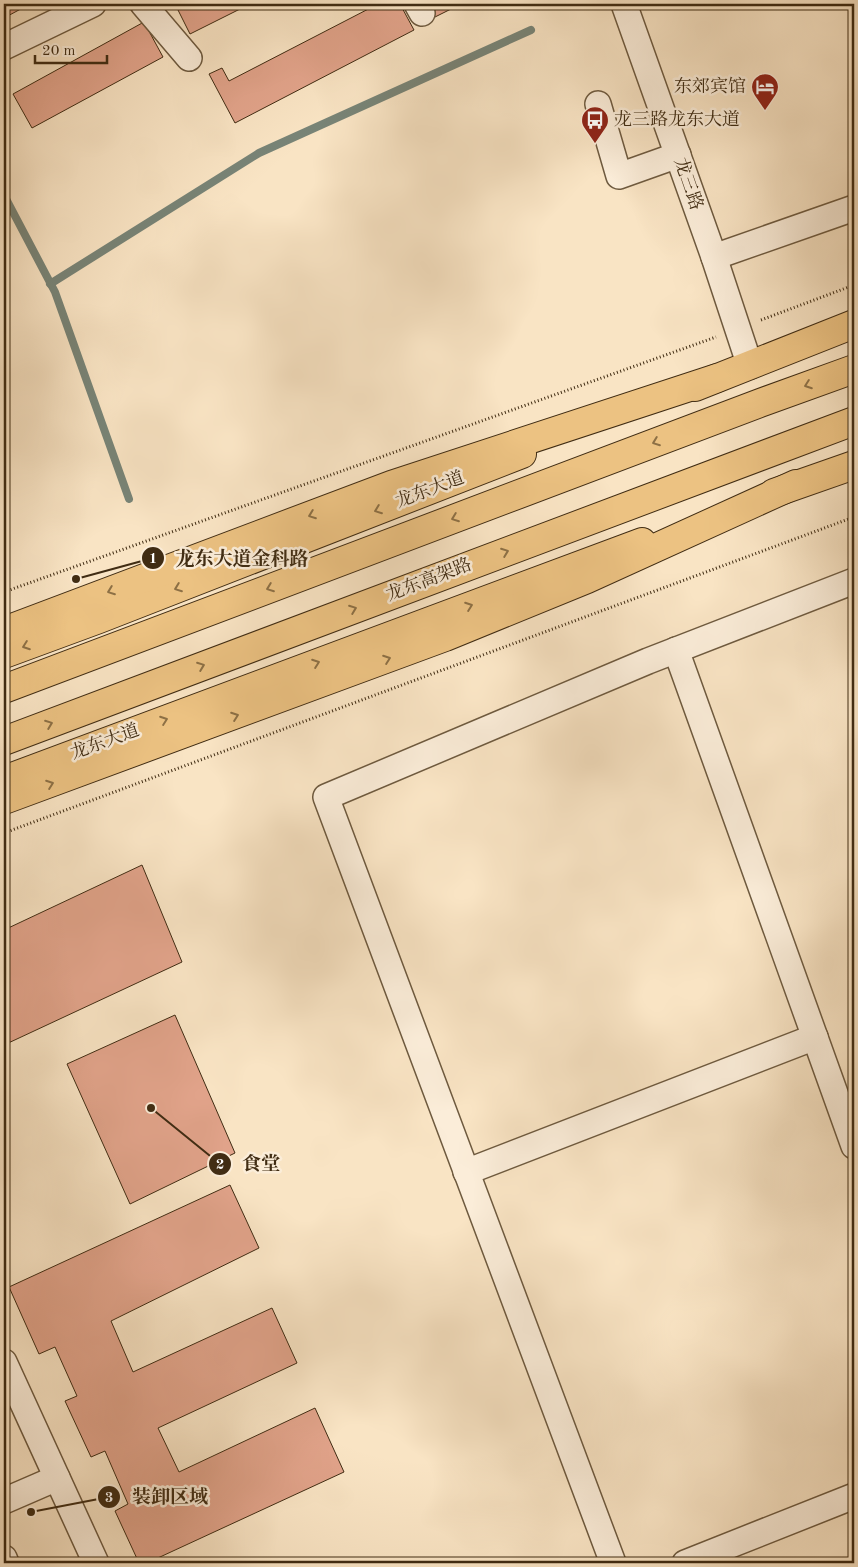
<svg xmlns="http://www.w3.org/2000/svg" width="858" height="1567" viewBox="0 0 858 1567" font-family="'Old Standard TT','Noto Serif SC',serif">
<rect width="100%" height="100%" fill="#f9e4c4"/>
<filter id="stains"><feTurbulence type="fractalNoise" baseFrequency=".004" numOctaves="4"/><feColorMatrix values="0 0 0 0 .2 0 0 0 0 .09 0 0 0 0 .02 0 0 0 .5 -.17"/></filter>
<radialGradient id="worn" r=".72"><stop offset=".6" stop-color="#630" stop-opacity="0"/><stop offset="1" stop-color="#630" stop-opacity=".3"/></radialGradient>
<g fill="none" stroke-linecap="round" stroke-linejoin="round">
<g stroke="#788477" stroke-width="8">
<path d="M4 195 55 292 129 499"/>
<path d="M50 284 259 153 531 30"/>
</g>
</g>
<g fill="#e1a38a" stroke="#402c13">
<path d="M4 4H30L4 18Z"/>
<path d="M175 4H250L190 34Z"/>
<path d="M378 4H400L414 30 235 123 209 74 222 68 229 81Z"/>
<path d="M425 4H461L433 18Z"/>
<path d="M144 22 163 57 32 128 13 94Z"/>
<path d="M142 865 182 962 4 1045V930Z"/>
<path d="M175 1015 235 1153 130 1204 67 1064Z"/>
<path d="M230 1185 259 1248 111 1321 133 1372 272 1308 297 1363 158 1428 179 1472 315 1408 344 1472 147 1563H139L115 1511 128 1504 105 1451 91 1457 65 1401 77 1396 55 1347 39 1354 9 1287Z"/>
</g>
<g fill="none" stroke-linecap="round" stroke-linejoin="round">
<g stroke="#6e5a3f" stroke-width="28">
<g id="minor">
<path d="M143 4 189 58"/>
<path d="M417 4 422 13"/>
<path d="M624 4 714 257 750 366"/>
<path d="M4 47 93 4"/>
<path d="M598 104 619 176 678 155"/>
<path d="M714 257 854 208"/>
<path d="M676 650 854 1146"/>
<path d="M466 1172 815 1037"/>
<path d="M4 1362 96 1563"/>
<path d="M4 1501 57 1478"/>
<path d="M4 1558 6 1563"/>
<path d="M613 1563 326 797 648 661 854 581"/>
<path d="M685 1563 854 1496"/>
</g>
</g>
<g stroke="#402c13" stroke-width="30">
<g id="major">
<path d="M695 387 854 324"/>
<path d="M774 493 854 465"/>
<path d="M4 654 99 619 522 454"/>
<path d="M4 780 642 542"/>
</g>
</g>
<g stroke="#402c13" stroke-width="30">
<g id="highway">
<path d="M4 631 391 485 717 378"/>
<path d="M4 689 760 403 854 369"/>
<path d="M4 741 854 421"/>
<path d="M4 800 445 637 587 579 796 484"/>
</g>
</g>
<g stroke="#402c13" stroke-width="3" stroke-dasharray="1 2.5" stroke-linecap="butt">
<path d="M761 320 854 285"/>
<path d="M4 592 716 337"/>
<path d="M4 833 854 517"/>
</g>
<use href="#minor" stroke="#fbedd9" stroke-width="25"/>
<use href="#major" stroke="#ecc282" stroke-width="28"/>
<use href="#highway" stroke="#ecc282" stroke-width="28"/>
</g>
<defs><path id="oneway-chevron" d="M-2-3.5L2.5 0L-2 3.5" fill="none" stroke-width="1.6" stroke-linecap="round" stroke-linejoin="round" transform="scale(1.25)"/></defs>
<g stroke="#8d7045">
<use href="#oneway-chevron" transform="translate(808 385) rotate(160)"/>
<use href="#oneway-chevron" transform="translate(656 442) rotate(159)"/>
<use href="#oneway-chevron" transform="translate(378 510) rotate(159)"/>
<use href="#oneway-chevron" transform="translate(312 515) rotate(159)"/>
<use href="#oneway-chevron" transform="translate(455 518) rotate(159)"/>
<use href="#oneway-chevron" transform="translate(505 552) rotate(-21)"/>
<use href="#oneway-chevron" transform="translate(178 588) rotate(159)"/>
<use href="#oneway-chevron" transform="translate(270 588) rotate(159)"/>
<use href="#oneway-chevron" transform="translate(111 591) rotate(159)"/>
<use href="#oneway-chevron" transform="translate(469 606) rotate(-20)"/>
<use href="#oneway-chevron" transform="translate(353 609) rotate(-21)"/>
<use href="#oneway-chevron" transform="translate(26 646) rotate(160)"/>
<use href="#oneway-chevron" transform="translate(387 659) rotate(-20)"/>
<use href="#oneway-chevron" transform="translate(316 663) rotate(-20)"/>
<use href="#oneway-chevron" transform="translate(201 666) rotate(-21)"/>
<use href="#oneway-chevron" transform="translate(235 716) rotate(-20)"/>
<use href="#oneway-chevron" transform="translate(164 720) rotate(-20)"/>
<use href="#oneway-chevron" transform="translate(49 724) rotate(-21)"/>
<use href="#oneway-chevron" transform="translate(50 784) rotate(-20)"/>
</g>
<defs>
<g id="hotel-pin" transform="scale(1.4375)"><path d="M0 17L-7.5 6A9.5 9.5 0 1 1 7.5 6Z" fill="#8f2418" stroke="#fbedd9"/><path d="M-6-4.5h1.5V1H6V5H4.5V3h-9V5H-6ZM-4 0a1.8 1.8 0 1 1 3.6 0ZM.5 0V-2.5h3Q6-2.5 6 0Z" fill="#fff"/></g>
<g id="bus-pin" transform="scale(1.4375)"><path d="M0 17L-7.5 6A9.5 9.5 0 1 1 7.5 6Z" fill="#8f2418" stroke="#fbedd9"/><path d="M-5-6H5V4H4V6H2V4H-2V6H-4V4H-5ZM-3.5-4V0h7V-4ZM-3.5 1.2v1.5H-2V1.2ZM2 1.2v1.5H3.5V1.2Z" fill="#fff"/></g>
</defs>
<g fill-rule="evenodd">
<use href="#hotel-pin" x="765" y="87"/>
<use href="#bus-pin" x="595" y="120"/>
</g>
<g text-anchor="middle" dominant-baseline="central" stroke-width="5" stroke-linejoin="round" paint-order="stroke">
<g font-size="18" fill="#402c13" stroke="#fbedd9" text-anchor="end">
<text x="746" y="87">东郊宾馆</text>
<text x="614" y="120" text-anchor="start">龙三路龙东大道</text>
</g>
<g font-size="18" fill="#402c13" stroke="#fbedd9">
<text transform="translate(688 184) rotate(71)">龙三路</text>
<text transform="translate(430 490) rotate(-21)">龙东大道</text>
<text transform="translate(429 580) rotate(-21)">龙东高架路</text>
<text transform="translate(105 742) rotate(-20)">龙东大道</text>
</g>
</g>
<path fill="none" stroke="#402c13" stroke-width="2" d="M76 579L153 558M151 1108L220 1164M31 1512L109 1497"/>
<g fill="#402c13" stroke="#fbedd9" stroke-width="2">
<circle cx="76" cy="579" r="5"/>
<circle cx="151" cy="1108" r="5"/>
<circle cx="31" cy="1512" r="5"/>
<circle cx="153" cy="558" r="12"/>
<circle cx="220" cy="1164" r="12"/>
<circle cx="109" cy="1497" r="12"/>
</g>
<g font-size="15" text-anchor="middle" font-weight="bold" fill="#fff">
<text x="153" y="563">1</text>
<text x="220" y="1169">2</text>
<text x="109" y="1502">3</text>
</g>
<g font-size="19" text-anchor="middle" font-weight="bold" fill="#402c13" stroke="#fbedd9" stroke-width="5" stroke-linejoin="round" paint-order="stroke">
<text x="242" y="565">龙东大道金科路</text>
<text x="261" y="1170">食堂</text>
<text x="170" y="1503">装卸区域</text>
</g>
<rect width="858" height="1567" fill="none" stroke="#f9e4c4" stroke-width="20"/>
<rect x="5" y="5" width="848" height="1557" fill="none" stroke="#402c13" stroke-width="2.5"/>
<rect x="10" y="10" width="838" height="1547" fill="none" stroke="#402c13"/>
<path d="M35 55v8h72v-8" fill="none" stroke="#402c13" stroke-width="2.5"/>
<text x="42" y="55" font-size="15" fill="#402c13" stroke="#fbedd9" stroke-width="4" paint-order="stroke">20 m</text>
<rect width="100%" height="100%" filter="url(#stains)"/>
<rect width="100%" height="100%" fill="url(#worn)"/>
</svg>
